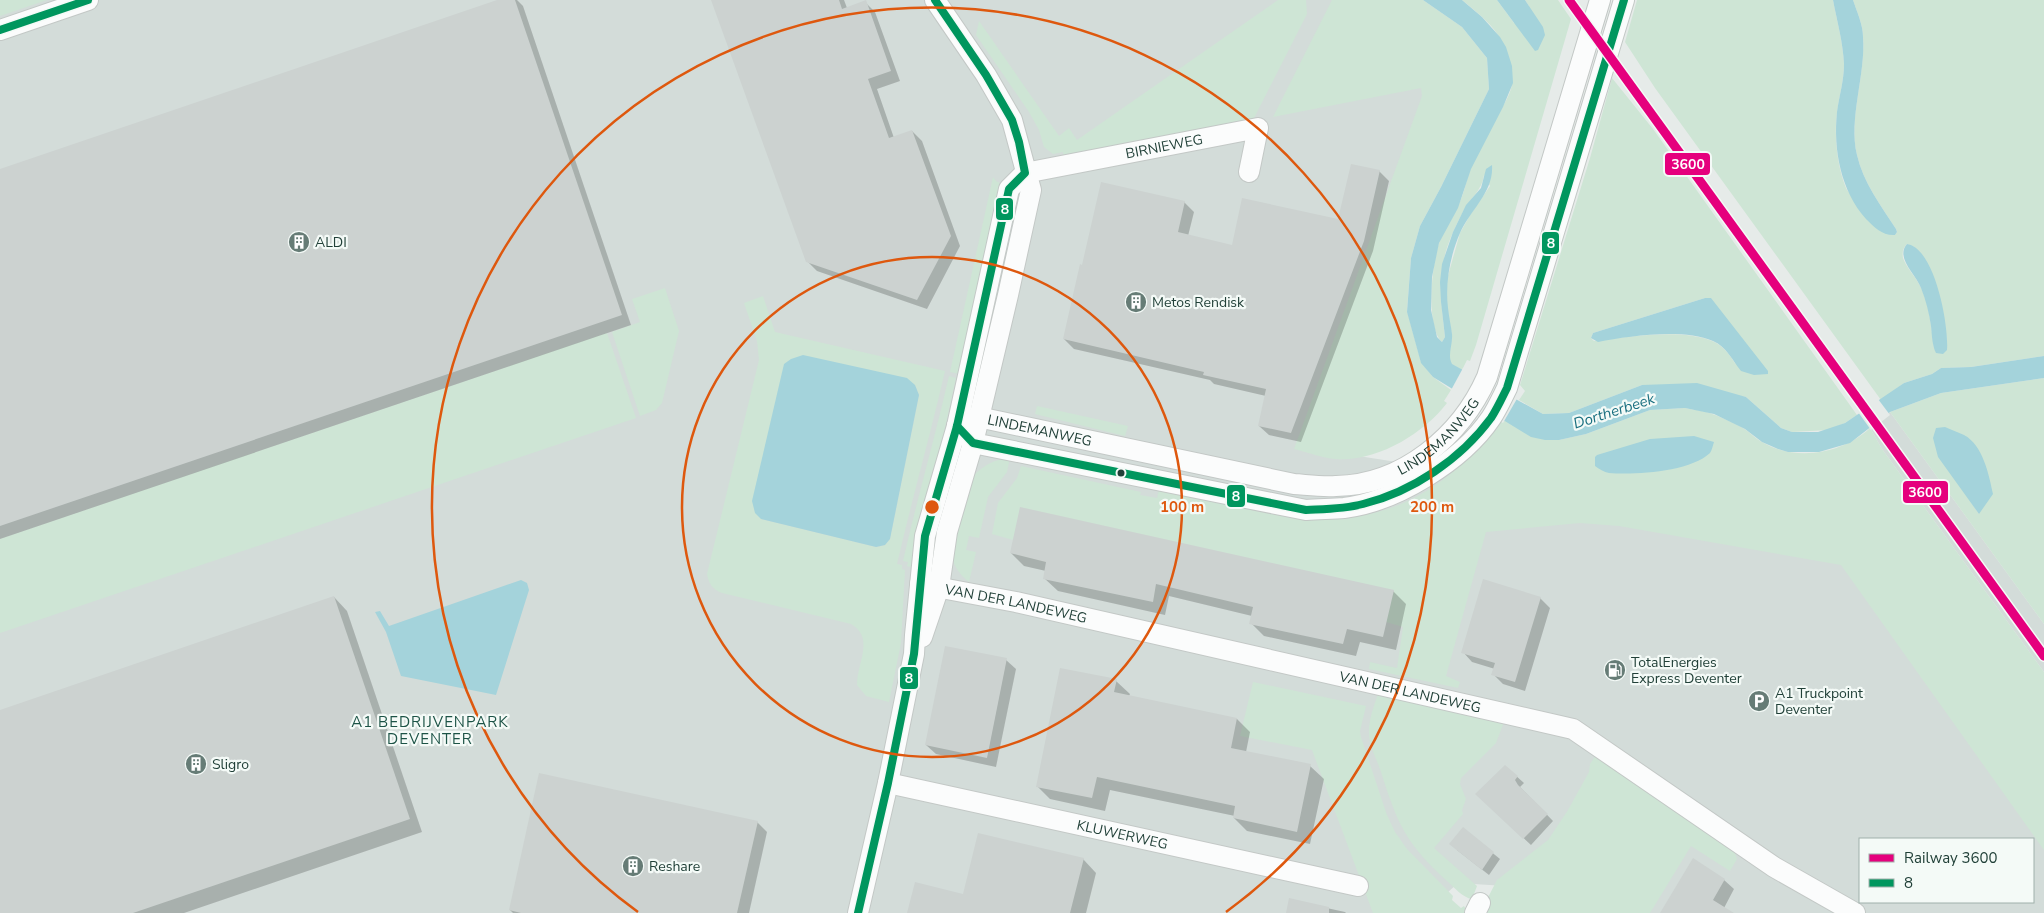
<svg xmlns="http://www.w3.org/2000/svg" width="2044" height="913" viewBox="0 0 2044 913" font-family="'Nunito Sans',sans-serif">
<rect width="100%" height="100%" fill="#e6ebe9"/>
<g fill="#d3dcd9" fill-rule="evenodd">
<path d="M21 0H1383L1434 78 1301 447 1486 476 1596 517 1872 561 2044 768V913H1573L1521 887 1458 883 1425 913H0V7ZM1860 839H2033V902H1860Z"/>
<path d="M1890 412 2044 624V672L1882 449 1870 428Z"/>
</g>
<g fill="#cee5d5" fill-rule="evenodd">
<path d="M0 0H47L0 16Z"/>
<path d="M1278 0H1306L1307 14 1252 122 1064 157 1063 152 1053 154 1044 147 1039 130 1029 112 976 35 979 21 1059 136 1069 128 1077 140Z"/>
<path d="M1332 0H1423L1462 27 1487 58 1489 89 1441 187 1420 226 1411 258 1407 311 1421 362 1433 377 1451 390 1444 401 1447 403C1423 434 1377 462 1336 459 1322 458 1307 452 1294 449L1422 96 1421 88 1273 117Z"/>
<path d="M1462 0H1497L1514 23 1529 6 1525 0H1558L1571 19 1476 345 1470 361 1467 360 1462 370 1451 364 1449 358 1452 336 1447 307V279L1460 233 1470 215 1490 186 1484 175C1482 191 1469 199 1462 214 1436 263 1439 284 1445 337L1442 342C1425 327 1432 263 1439 243 1444 230 1453 218 1458 206 1464 194 1466 182 1470 170 1475 156 1484 142 1490 128 1496 116 1513 94 1512 81 1509 39 1493 25 1462 0Z"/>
<path d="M1637 0H1833C1837 21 1843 42 1844 64 1844 81 1839 96 1837 113 1834 136 1837 166 1846 188 1849 196 1886 227 1895 235L1897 232 1896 229C1881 206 1863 182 1857 155 1848 119 1866 74 1863 37 1863 25 1857 12 1853 0H2044V356L1971 367 1941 368 1932 374 1904 383 1881 400 1655 88 1625 42ZM1907 244C1932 249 1948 327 1947 350L1934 348C1931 327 1930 303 1919 284 1915 276 1906 267 1903 258 1902 252 1903 248 1907 244Z"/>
<path d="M1612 78 1653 129 1857 415 1845 423 1828 430 1792 432 1781 428 1746 397 1642 385 1569 413 1543 414 1519 400 1525 391 1520 385 1590 158ZM1705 298 1736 365C1730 355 1723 345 1712 341 1681 328 1627 337 1594 341L1591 338 1593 333Z"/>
<path d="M993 177 996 181 1002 184 959 374 950 372Z"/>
<path d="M665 288 679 331 662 403 656 410 640 416 612 332 640 322 632 299Z"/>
<path d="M763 296 775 332 945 371C930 436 912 499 897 564L902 565V569L905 570 901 643 889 702 866 696 857 685C857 662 875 638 851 624L722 593C712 589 709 584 707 574L759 360 757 341 744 303ZM915 385 919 395 890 539 885 545 876 547 761 519Z"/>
<path d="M607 333 636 418 0 633V539Z"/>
<path d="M949 376 956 378 941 446 932 475 914 568 907 566 908 562 903 561C917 499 935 438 949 376Z"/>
<path d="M2044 378V624L1890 412 1941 393ZM1965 435 1979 514 1961 487Z"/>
<path d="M1037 406 1128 426 1125 436 1035 414Z"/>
<path d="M1685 408C1695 410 1706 411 1715 415 1725 419 1737 424 1746 430 1752 434 1756 439 1762 442 1796 462 1842 454 1870 428L1882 449 2044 672V850L1841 565 1619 526 1580 523 1486 532 1446 676 1460 682 1458 688 1369 669 1370 662 1397 668 1403 627 1386 622 1394 590 1013 540 992 534 998 503 1017 478 1021 466 1141 492 1140 495 1157 498 1159 489C1264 512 1363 550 1455 470 1473 455 1487 436 1502 419L1559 440 1586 434 1650 410Z"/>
<path d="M1010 458 1007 472 988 497 979 538 969 536 966 550 976 552 969 582C960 575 954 567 952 556 950 543 969 491 973 476 984 465 995 459 1010 458Z"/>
<path d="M1253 682 1366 706 1360 731 1361 737 1387 815 1395 832 1407 849 1453 896 1452 900 1461 908 1464 906 1468 913H1373L1312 750 1240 736Z"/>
<path d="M1378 694 1504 722 1496 743 1461 778 1460 784 1466 799 1462 810 1463 814 1434 848 1477 886 1472 899C1463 898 1454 887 1447 881 1406 844 1397 823 1381 772 1377 760 1370 747 1369 735 1368 721 1374 706 1378 694Z"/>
<path d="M1596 755 1734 850 1737 859 1730 871 1691 846 1650 913H1480L1497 880 1548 840 1568 810 1589 772 1590 764Z"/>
</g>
<g fill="#a4d3db">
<path d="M1423 0H1462L1482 17 1500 37 1506 47 1512 66 1513 83 1503 107 1471 169 1458 208 1439 243 1432 277 1431 310 1437 337 1442 342 1445 337 1441 302 1440 282 1442 264 1453 232 1466 205 1481 188 1486 169 1492 165C1494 192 1470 210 1460 233 1450 256 1445 283 1448 308 1449 317 1451 326 1452 334 1453 345 1447 355 1452 364L1543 414 1569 413 1642 385 1697 383 1746 397 1781 428 1792 432H1818L1845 423 1904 383 1932 374 1941 368 1971 367 2044 356V378L1941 393 1890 412 1850 443 1819 452H1788L1778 449 1762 442 1745 429 1714 414 1685 408 1650 410 1586 434 1559 440H1545L1531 437 1433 377 1421 363 1407 312 1411 258 1420 226 1441 187 1489 89 1487 58 1462 27Z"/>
<path d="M1497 0H1525L1543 27 1545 35 1538 50 1535 51Z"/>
<path d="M1833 0H1853C1857 12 1863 25 1863 37 1866 74 1848 119 1857 155 1863 182 1881 206 1896 229L1897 232 1895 235C1883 236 1874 227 1866 219 1841 191 1833 150 1837 112 1839 96 1844 81 1844 64 1843 42 1837 21 1833 0Z"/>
<path d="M1907 244C1935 248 1949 326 1947 350L1943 354 1936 353C1932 345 1932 335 1931 326 1929 313 1926 300 1921 288 1916 274 1895 258 1907 244Z"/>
<path d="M1705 298H1711L1768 371V374L1754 375 1741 371C1732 360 1727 347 1713 341 1683 328 1629 336 1598 342L1591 338 1593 333Z"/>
<path d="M803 355 907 378 915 385 919 395 890 539 885 545 876 547 761 519 755 513 752 501 784 364 791 359Z"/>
<path d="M1945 427C1951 430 1958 432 1964 435 1983 445 1989 475 1993 494L1979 514 1938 457 1933 438 1936 428Z"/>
<path d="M1694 436 1714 442C1713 445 1712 450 1710 453 1690 472 1635 475 1609 473 1604 472 1599 469 1595 466V457L1597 455 1650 439Z"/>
<path d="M521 580 527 583 529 590 496 695 401 676 386 632 375 612 380 611 389 626Z"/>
</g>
<g fill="#e6ebe9">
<path d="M1463 368 1518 397 1503 423 1450 392Z"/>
<path d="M1878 399 1890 415 1871 430 1858 412Z"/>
</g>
<g fill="#0003">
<path d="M501 0H517L523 6 631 325 0 539V170Z"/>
<path d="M713 0H844L847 8 865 2 875 12 900 81 877 89 894 138 912 131 922 141 960 246 927 309 817 271 807 261Z"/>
<path d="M1379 171 1389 181 1373 251 1301 442 1269 435 1259 426 1266 396 1214 384 1210 380 1074 349 1064 339 1083 267 1184 202 1194 212 1188 236 1233 246 1339 221Z"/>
<path d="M1011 553 1393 591 1406 604 1396 650 1360 642 1356 656 1264 636 1251 623 1252 616 1169 596 1165 615 1058 591 1044 578 1046 571 1024 566Z"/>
<path d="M334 597 347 611 422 832 184 913H0V711Z"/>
<path d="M1540 598 1550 608 1525 691 1503 684 1493 674 1495 669 1472 662 1463 652Z"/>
<path d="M1006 660 1016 669 996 767 936 754 926 745Z"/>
<path d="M1116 681 1130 694 1129 696 1237 719 1250 732 1246 752 1310 766 1324 779 1310 844 1247 831 1234 818 1235 816 1110 790 1105 811 1050 799 1037 786Z"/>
<path d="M1505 766 1524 783 1520 787 1553 821 1531 845 1483 800Z"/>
<path d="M757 822 767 832 749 913H513L510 910Z"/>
<path d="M1463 829 1500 859 1489 875 1457 850Z"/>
<path d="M1083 859 1096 873 1086 913H909Z"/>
<path d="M1724 880 1734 889 1724 908 1732 913H1661Z"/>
<path d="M1290 900 1345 912 1346 913H1287Z"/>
</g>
<g fill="#ccd2d0">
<path d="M497 0H515L622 315 0 526V169Z"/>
<path d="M711 0H839L842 9 866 0 891 71 868 79 889 138 912 130 951 236 917 300 806 262Z"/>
<path d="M1351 164 1380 170 1364 241 1291 433 1258 426 1266 389 1203 375 1204 372 1063 339 1080 264 1082 265 1101 182 1185 201 1178 232 1232 245 1242 198 1338 219Z"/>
<path d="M1020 507 1394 590 1383 637 1347 629 1343 644 1249 624 1253 607 1156 584 1153 602 1043 579 1046 562 1010 553Z"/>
<path d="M1483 579 1541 597 1515 682 1491 675 1495 663 1461 653Z"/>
<path d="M334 596 410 819 133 913H0V710Z"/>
<path d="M945 646 1007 658 987 758 925 745Z"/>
<path d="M1060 668 1117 679 1114 692 1237 718 1231 748 1311 764 1297 832 1233 818 1235 806 1097 777 1092 798 1036 787Z"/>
<path d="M1505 765 1518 776 1515 780 1518 785 1548 814 1523 839 1475 794Z"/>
<path d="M539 773 758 821 737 913H521L509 910Z"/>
<path d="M1463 827 1494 852 1482 870 1449 844Z"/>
<path d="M978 833 1084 858 1070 913H907L915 882 963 894Z"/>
<path d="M1693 858 1725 879 1713 900 1734 913H1660Z"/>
<path d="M1289 898 1329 907V913H1286Z"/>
</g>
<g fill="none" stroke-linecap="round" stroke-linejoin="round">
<g stroke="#c3c8c6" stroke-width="22">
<g id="minor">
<path d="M0 30 88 0"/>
<path d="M957 426 973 443 1306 510C1319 509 1332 509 1344 508 1395 502 1462 461 1491 418 1497 409 1502 398 1507 388L1624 0"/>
<path id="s1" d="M957 426 978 417 1294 484C1308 485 1322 487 1336 486 1403 485 1461 436 1487 377L1600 0"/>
<path id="s2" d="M920 584 1016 602 1573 729 1774 867 1855 913"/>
<path d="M922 637 939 587 947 532 973 443 1008 295 1031 190 1012 120 986 75 935 0"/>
<path id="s3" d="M888 783 1358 886"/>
<path id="s4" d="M858 913 888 783 914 654 915 635 925 536 957 426 1009 189 1025 173 1258 128 1249 172"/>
<path d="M1475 913 1480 903"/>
</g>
</g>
<use href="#minor" stroke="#fbfcfc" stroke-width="20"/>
<g stroke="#f4faf7" stroke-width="11">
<g id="bus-1">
<path d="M0 30 88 0"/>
<path d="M957 426 973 443 1306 510C1325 509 1344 509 1363 504 1412 492 1461 459 1491 418 1497 409 1502 398 1507 388L1624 0"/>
<path d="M858 913 888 783 914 654 925 536 957 426 1009 189 1025 173 1019 142 1012 120 986 75 935 0"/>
</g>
</g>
<use href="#bus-1" stroke="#00965e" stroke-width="8"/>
<g stroke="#f4faf7" stroke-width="12">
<path id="rail-1" d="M1569 0 2044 656"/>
</g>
<use href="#rail-1" stroke="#e5007d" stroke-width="9"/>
</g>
<g fill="none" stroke="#de580e" stroke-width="2.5">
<circle cx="932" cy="507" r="250"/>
<path d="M638 912A500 500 0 1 1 1226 912"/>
</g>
<defs>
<g id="building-disc" transform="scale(1.125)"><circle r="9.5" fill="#667c76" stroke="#f4faf7"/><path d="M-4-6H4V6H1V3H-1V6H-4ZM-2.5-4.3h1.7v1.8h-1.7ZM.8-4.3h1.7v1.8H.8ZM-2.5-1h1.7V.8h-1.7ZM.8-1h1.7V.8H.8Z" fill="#fff"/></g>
<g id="fuel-disc" transform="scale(1.125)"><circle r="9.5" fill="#667c76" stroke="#f4faf7"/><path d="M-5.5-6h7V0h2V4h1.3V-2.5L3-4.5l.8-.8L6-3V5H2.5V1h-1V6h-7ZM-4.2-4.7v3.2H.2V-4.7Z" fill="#fff"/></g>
<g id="parking-disc" transform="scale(1.125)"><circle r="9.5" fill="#667c76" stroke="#f4faf7"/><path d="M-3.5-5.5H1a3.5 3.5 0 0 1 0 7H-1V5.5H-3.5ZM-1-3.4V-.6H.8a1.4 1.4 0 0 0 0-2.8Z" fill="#fff"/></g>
</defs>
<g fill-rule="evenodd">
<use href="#building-disc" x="299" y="242"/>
<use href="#building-disc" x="1136" y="302"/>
<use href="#fuel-disc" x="1615" y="670"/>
<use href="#parking-disc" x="1759" y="701"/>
<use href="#building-disc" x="196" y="764"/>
<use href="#building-disc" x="633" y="866"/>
</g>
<circle fill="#214038" stroke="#f4faf7" stroke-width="2" cx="1121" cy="473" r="4.5"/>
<g text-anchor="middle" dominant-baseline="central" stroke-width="4.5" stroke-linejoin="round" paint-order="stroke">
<g font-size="14" fill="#214038" stroke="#f4faf7">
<text stroke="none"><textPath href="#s4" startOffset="905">BIRNIEWEG</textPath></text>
<text stroke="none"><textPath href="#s1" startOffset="86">LINDEMANWEG</textPath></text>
<text stroke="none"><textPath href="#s1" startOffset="506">LINDEMANWEG</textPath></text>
<text stroke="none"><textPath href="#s2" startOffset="98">VAN DER LANDEWEG</textPath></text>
<text stroke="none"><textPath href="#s2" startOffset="502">VAN DER LANDEWEG</textPath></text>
<text stroke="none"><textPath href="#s3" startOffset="240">KLUWERWEG</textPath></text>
</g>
<g font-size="14" fill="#214038" stroke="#f4faf7" text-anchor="start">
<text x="315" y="242">ALDI</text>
<text x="1152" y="302">Metos Rendisk</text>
<text x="1631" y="662">TotalEnergies<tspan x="1631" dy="16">Express Deventer</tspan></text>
<text x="1775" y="693">A1 Truckpoint<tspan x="1775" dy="16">Deventer</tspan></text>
<text x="212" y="764">Sligro</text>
<text x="649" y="866">Reshare</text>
</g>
<g font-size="15" font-style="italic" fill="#186e7f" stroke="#f4faf7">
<text transform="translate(1614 411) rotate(-18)">Dortherbeek</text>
</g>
<g font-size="15" letter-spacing="1" fill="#1c5346" stroke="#f4faf7">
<text x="430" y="722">A1 BEDRIJVENPARK<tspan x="430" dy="17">DEVENTER</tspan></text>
</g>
</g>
<circle cx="932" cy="507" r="8" fill="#de580e" stroke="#f4faf7" stroke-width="2.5"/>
<g font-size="15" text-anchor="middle" font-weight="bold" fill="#de580e" stroke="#f4faf7" stroke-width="4.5" stroke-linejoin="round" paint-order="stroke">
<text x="1182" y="512">100 m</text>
<text x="1432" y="512">200 m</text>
</g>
<g stroke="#f4faf7" stroke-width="2">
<rect x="1664" y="152" width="47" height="24" rx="5" fill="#e5007d"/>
<rect x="995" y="197" width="19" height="24" rx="5" fill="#00965e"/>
<rect x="1541" y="231" width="19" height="24" rx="5" fill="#00965e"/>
<rect x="1902" y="480" width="47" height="24" rx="5" fill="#e5007d"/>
<rect x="1226" y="484" width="20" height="24" rx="5" fill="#00965e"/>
<rect x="899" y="666" width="20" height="24" rx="5" fill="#00965e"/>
</g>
<g font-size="14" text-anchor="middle" font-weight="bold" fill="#fff">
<text x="1688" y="169">3600</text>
<text x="1005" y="214">8</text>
<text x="1551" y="248">8</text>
<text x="1925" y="497">3600</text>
<text x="1236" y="501">8</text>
<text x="909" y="683">8</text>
</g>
<rect x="1859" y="838" width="175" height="65" fill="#f4faf7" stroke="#a0b0ab"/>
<rect x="1869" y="854" width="25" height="8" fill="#e5007d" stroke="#a0b0ab"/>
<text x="1904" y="863" font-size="15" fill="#214038">Railway 3600</text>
<rect x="1869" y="879" width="25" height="8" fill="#00965e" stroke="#a0b0ab"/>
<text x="1904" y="888" font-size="15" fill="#214038">8</text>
</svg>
